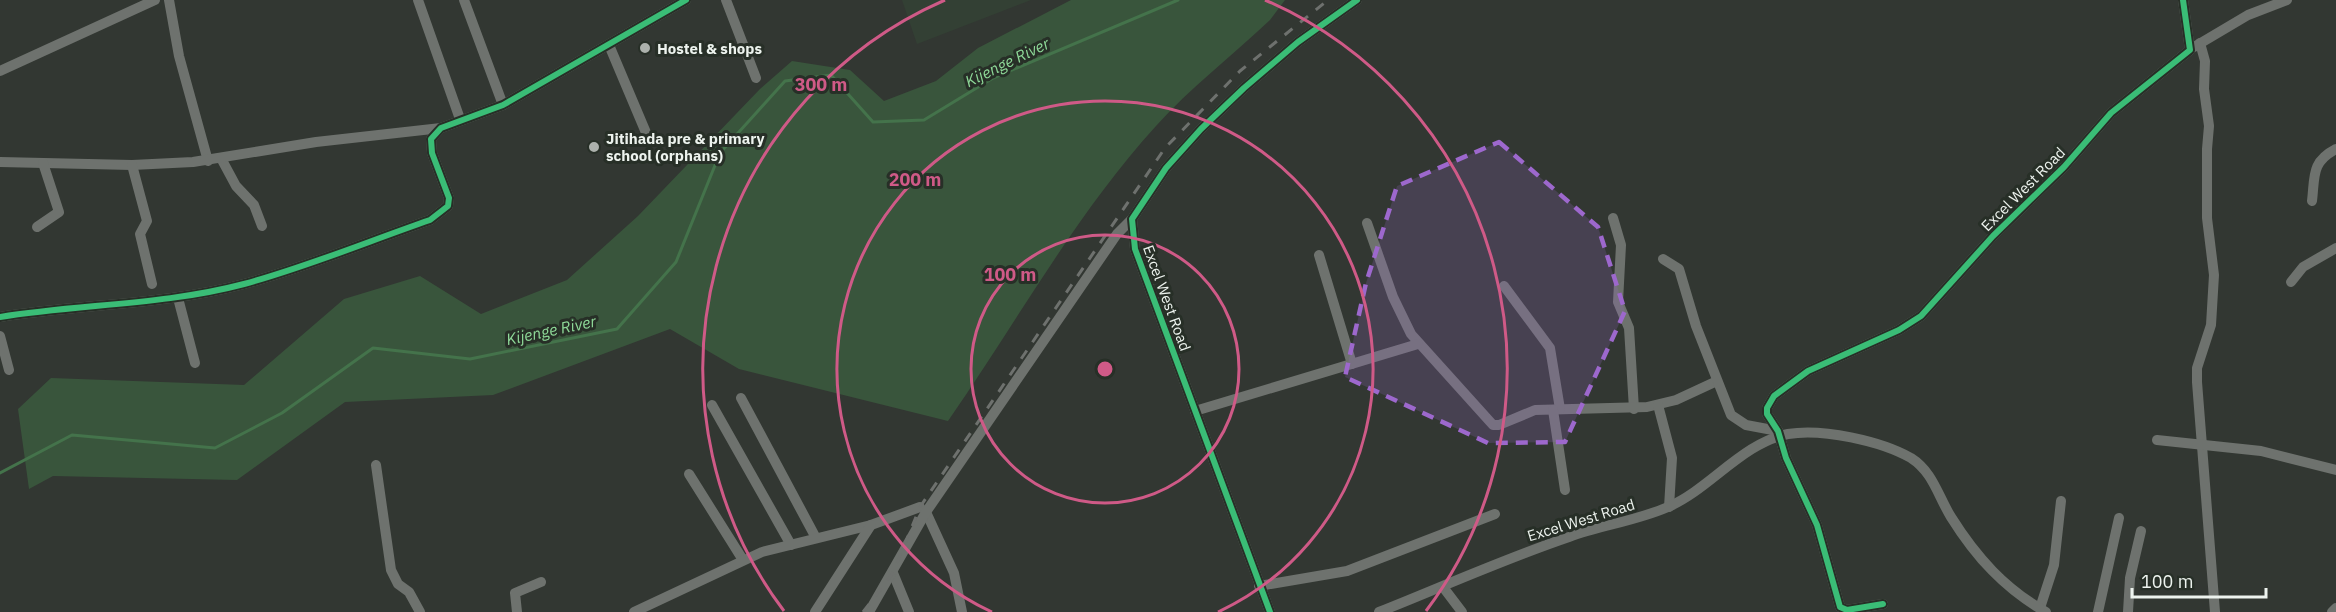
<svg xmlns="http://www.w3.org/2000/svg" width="2336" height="612" viewBox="0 0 2336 612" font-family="'IBM Plex Sans',sans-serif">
<rect width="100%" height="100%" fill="#323732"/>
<path fill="#334034" d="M902 0H1031L917 44Z"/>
<path fill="#39553c" d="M1071 0H1285L1270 20C1233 55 1190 88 1156 126 1075 215 1017 322 948 421L739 369 670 329 493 395 345 402 237 480 53 476 29 489 18 409 51 378 244 385 344 299 420 276 481 314 567 280 638 216 760 89 792 61 850 70 884 101 936 81 978 48Z"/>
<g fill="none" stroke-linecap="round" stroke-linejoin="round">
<path stroke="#44734b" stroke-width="3" d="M0 473 72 435 215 448 282 413 373 348 470 359 617 329 676 262 720 153 785 81 831 75 873 122 924 120 993 78 1178 0"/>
<g stroke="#6e726e" stroke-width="10">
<path d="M169 0 179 56 208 161"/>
<path d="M418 0 460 119"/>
<path d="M464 0 503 105"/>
<path d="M726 0 756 78"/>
<path d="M2200 43 2205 61 2204 89 2209 126 2207 149V218L2214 275 2211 325 2197 368V382L2215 612"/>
<path d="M609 45 647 135"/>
<path d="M2194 47 2248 15 2287 0"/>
<path d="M0 71 155 0"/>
<path d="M222 160 236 186 254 205 262 226"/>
<path d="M0 162 132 165 193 162 316 142 441 128"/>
<path d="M132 165 147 221 140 234 152 284"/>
<path d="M2312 201C2315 176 2311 162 2336 149"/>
<path d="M1613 218 1621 245 1618 302 1629 328 1634 409"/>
<path d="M1367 223 1393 297 1411 334 1493 425H1499L1535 410 1647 407 1676 400 1717 381"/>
<path d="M37 227 59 212 43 163"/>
<path d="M1319 255 1352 364"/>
<path d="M1663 259 1679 269 1696 326 1731 415 1746 425 1778 431"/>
<path d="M2291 282 2303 267 2336 248"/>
<path d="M1504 286 1550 348 1560 409"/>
<path d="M178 298 195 363"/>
<path d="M0 317C81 304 165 305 244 284 307 267 369 241 430 220L448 206 449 198 432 153 431 139 441 128 503 105 686 0"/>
<path d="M0 336 9 370"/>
<path d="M741 398 816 538"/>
<path d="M712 405 791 545"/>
<path d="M1658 405 1672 458 1669 507"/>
<path d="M1553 410 1565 490"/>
<path d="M1195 411 1418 344"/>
<path d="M2157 440 2261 451 2336 470"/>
<path d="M376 465 391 570 398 584 409 592 420 612"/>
<path d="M689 474 743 560"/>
<path d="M926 512 954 573 962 612"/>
<path d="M893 573 909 612"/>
<path d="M1259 586 1347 571 1495 514"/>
<path d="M1443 587 1462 612"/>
<path d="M1883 604 1847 610 1840 607 1817 525 1786 458 1778 431 1767 414V408L1774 396 1808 371 1899 330 1921 316 1993 236 2064 167 2111 113 2190 50 2183 0"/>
<path d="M2040 608 2054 565 2061 501"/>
<path d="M517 612 515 593 541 582"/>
<path d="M634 612 762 552 871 525 920 507"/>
<path d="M815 612 871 525"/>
<path d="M869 612 926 512 1117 234 1132 219"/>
<path d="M1270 612 1135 249 1132 219 1166 168 1201 129 1244 88 1298 42 1357 0"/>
<path d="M1379 612C1442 587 1504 559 1569 537 1602 525 1636 521 1668 507 1710 489 1742 443 1788 434 1822 428 1881 441 1911 458 1933 472 1938 496 1951 517 1976 557 2005 589 2046 612"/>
<path d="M2098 612 2119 518"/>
<path d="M2128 612 2130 578 2141 531"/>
<path d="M2332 612 2336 608"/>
</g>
<path stroke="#6e716e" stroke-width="3" stroke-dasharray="10 10" stroke-linecap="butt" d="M863 612 893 573 920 507 1165 148 1240 71 1328 0"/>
<g stroke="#272f27" stroke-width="10">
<g id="cycleway">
<path d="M0 317C81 304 165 305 244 284 307 267 369 241 430 220L448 206 449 198 432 153 431 139 441 128 503 105 686 0"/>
<path d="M1883 604 1847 610 1840 607 1817 525 1786 458 1778 431 1767 414V408L1774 396 1808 371 1899 330 1921 316 1993 236 2064 167 2111 113 2190 50 2183 0"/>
<path d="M1270 612 1135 249 1132 219 1166 168 1201 129 1244 88 1298 42 1357 0"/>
</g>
</g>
<use href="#cycleway" stroke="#3abd76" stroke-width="6"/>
</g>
<path fill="#9d68cd" fill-opacity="0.2" stroke="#9d68cd" stroke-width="4.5" stroke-dasharray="12 8" stroke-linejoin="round" d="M1499 142 1598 227 1625 311 1565 442 1488 443 1345 377 1366 283 1397 186Z"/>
<g fill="none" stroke="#cf5a87" stroke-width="3">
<circle cx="1105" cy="369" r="134"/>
<path d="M992 612A268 268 0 1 1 1218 612"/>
<path d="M784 611A402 402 0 0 1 945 0M1265 0A402 402 0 0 1 1426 611"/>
</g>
<g fill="#acb1ac" stroke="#272f27" stroke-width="2">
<circle cx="645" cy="48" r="6"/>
<circle cx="594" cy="147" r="6"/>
</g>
<g text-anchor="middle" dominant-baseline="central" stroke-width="6" stroke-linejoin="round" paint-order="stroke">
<g font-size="15" font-weight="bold" fill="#edf3ee" stroke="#272f27" text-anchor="start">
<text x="657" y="48">Hostel &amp; shops</text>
<text x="606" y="138">Jitihada pre &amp; primary<tspan x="606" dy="17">school (orphans)</tspan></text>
</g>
<g font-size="15" fill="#edf3ee" stroke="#272f27">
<text transform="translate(2023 189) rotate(-45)">Excel West Road</text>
<text transform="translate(1167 298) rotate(70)">Excel West Road</text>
<text transform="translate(1581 520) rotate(-17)">Excel West Road</text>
</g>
<g font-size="16" font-style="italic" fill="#8ed998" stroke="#272f27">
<text transform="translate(1007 62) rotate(-26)">Kijenge River</text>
<text transform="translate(551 330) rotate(-12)">Kijenge River</text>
</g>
</g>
<circle cx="1105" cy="369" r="9" fill="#cf5a87" stroke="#272f27" stroke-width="3"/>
<g font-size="18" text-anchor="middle" font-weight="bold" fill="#cf5a87" stroke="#272f27" stroke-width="6" stroke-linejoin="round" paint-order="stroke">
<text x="821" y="91">300 m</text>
<text x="915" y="186">200 m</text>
<text x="1010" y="281">100 m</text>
</g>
<path d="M2132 588v9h134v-9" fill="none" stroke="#edf3ee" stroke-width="3"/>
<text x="2141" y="588" font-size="18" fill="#edf3ee" stroke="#272f27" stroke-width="4.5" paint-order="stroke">100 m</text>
</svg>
